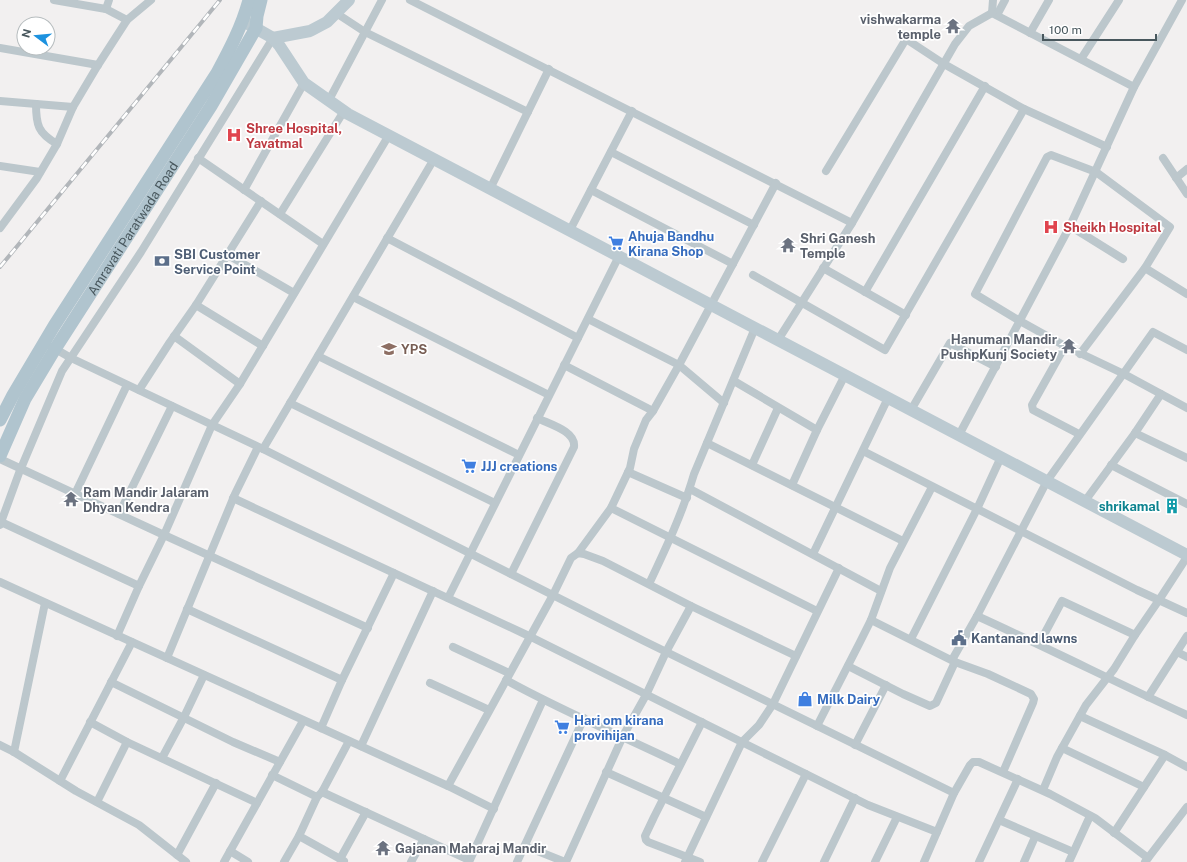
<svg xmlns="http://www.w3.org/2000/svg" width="1187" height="862" viewBox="0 0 1187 862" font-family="'Public Sans',sans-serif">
<rect width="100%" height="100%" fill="#f2f0f0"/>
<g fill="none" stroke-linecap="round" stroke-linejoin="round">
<g stroke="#bcc7cc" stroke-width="8">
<path d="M54 0 106 9 127 20"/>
<path d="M410 0 852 223"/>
<path d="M106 9 109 0"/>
<path d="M336 13 365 32 528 112"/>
<path d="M992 13 1134 87"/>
<path d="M992 13 993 0"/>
<path d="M997 15 1005 0"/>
<path d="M1030 33 1049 0"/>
<path d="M0 48 98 65"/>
<path d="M1081 59 1119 0"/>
<path d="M329 100 382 0"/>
<path d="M0 101 73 107"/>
<path d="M36 104C36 125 38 133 57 144"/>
<path d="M611 152 754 225"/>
<path d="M198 158 323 244"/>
<path d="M1163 158 1187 194"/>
<path d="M0 166 40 172"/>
<path d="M826 171 906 39 944 64 1024 109 1107 147"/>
<path d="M1176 178 1187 169"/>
<path d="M490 189 549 69"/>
<path d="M244 190 304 83"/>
<path d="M591 190 733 264"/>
<path d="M280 214 344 111"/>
<path d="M1070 226 1123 259"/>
<path d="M0 228 37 178 57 144 73 107 98 65 127 20 151 0"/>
<path d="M570 230 632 111"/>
<path d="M387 238 578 338"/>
<path d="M228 255 294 293"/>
<path d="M823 268 906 315"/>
<path d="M1145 268 1187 294"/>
<path d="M753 275 885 350 1024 109"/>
<path d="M865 292 985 86"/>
<path d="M353 297 549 395"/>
<path d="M196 305 263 346"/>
<path d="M588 319 679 365 724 403"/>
<path d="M174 336 240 384"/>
<path d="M778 340 852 223 955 44 969 26 992 13"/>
<path d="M1065 346 1032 405 1033 410 1079 434"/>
<path d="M52 347 71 358 263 449 644 641 954 793"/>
<path d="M1080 354 1145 268 1170 227 1096 172 1051 155 1047 157 975 294 1020 321 1065 346 1124 374 1187 408"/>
<path d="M318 356 519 455"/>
<path d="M564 365 653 411"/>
<path d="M734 381 817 430"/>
<path d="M139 390 170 342 196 305 261 201"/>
<path d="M290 403 495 503"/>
<path d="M911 410 950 343 996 367"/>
<path d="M1135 433 1187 458"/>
<path d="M959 435 1070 226 1134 87 1182 0"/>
<path d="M707 443 903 541"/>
<path d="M263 449 434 159"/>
<path d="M863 451 1137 590 1187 613"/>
<path d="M0 459 164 535 368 628"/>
<path d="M752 465 778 408"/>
<path d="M1111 465 1187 504"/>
<path d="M628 472 687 498"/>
<path d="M792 485 817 430 845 375"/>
<path d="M690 489 881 591"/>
<path d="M75 494 127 385"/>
<path d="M233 498 529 636 868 805 937 832"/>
<path d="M1085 501 1135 433 1161 394"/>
<path d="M611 508 817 611"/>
<path d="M119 514 172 406"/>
<path d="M1 522 139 586"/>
<path d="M0 525 19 473 62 371 141 252 273 38"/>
<path d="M578 553 611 508 630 468 634 449 646 420 653 411 679 365 776 183"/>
<path d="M813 554 888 398"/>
<path d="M511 574 574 447C576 431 549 424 537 418"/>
<path d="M0 582 321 728 342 680 394 573"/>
<path d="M649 584C666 548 683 512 694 474L755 328"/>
<path d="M448 598 619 256"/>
<path d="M187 609 342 680"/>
<path d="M977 616C1048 648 1117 683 1187 715"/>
<path d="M871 620 955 662 988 674 1031 694 1034 699 1033 703 1003 772"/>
<path d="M117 636 139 586 164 535 212 425 240 384 389 135"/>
<path d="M911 639 977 509 1001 457"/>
<path d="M1039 644 1062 601 1135 635"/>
<path d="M453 647 509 673"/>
<path d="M1177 652 1187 657"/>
<path d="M167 658 235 494 258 447"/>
<path d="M952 660 977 616 1047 481 1153 332 1187 350"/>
<path d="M848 666 903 694 930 706 936 703 955 662"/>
<path d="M506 680C562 711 622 736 680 764"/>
<path d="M111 682 233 742 280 762"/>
<path d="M430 683 489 710"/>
<path d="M1148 697 1187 636"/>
<path d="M1080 716 1165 755 1187 767"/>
<path d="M90 722 127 742 257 803"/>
<path d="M817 726 860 642 871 620 890 568 932 487"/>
<path d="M321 728 448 786 494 809"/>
<path d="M0 745 14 752 76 791 139 825 186 862"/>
<path d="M855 745 886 685"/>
<path d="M361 746 433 591"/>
<path d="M1062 748 1144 787"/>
<path d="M14 752 45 603"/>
<path d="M162 758 184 717 204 675"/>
<path d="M606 772 706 817"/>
<path d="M272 775 317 797"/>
<path d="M60 781 132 642"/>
<path d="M448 786 553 595 571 558 578 553 584 554 603 561 691 606 796 656"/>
<path d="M1043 790 1057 757 1086 705 1114 669 1135 635 1159 600 1187 557"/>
<path d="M322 792 469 860"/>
<path d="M97 802 127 742"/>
<path d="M999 820 1073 852"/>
<path d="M1114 833 1165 755"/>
<path d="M299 836 344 861"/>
<path d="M525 846 565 862"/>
<path d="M230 851 248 862"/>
<path d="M177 855 216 783"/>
<path d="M340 859 366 812"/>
<path d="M224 862 303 721"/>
<path d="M284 862 299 836 317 797 322 792 349 741"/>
<path d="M411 862 424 839"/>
<path d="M469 862 543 700"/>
<path d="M517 862 584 718"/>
<path d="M566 862 623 736 646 695 666 652 691 606"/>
<path d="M685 862 742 742 759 725 773 704 839 568"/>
<path d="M700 862 648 842 646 840 645 836 654 817 702 722"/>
<path d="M762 862 806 774"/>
<path d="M824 862 855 798"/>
<path d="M875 862 897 817"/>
<path d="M924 862 954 793 970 765 973 762H979L1050 794 1095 818 1148 858"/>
<path d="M979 862 1018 779"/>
<path d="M1024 862 1035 837"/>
<path d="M1069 862 1090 816"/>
<path d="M1145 862 1187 807"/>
</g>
<g stroke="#bccad1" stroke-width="12">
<path d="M243 21 273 38 279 45 304 83 348 114 1187 555"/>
<path d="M273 38 310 31 327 22 349 0"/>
</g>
<g stroke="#b0c4ce" stroke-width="13">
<path d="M0 420 13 395 54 326 217 73C230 49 242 26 249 0"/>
<path id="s1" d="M0 456 25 399 55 349 211 106 256 28 257 16 261 0"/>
</g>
<g stroke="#b2b6ba" stroke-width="4">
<path id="rail" d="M0 267 220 0"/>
</g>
<use href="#rail" stroke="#fff" stroke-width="2.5" stroke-dasharray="8" stroke-linecap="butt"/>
</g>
<defs>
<g id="temple-bare" transform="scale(1.2)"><path d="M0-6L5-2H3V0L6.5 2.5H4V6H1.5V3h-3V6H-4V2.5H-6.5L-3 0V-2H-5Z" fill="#6b7280" stroke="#fff" stroke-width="2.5" paint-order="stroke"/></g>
<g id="hospital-bare" transform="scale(1.2)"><path d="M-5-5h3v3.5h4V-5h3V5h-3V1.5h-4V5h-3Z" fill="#e0444e" stroke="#fff" stroke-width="2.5" paint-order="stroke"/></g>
<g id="supermarket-bare" transform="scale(1.2)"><path d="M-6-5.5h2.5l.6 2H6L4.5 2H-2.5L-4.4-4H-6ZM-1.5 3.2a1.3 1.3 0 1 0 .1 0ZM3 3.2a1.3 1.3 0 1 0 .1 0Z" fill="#3f7fe0" stroke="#fff" stroke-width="2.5" paint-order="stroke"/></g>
<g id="bank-bare" transform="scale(1.2)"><path d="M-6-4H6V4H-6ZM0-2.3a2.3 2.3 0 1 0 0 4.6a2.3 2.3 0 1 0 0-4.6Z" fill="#5c6f8a" stroke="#fff" stroke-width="2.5" paint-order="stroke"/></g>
<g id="school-bare" transform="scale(1.2)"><path d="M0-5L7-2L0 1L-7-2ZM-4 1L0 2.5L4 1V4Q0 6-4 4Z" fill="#8d6e63" stroke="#fff" stroke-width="2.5" paint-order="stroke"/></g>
<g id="building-bare" transform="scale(1.2)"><path d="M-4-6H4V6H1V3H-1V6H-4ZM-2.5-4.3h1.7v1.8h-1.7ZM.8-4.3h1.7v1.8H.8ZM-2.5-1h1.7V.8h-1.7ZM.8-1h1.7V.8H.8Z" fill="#0f9aa8" stroke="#fff" stroke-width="2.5" paint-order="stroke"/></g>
<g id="civic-bare" transform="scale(1.2)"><path d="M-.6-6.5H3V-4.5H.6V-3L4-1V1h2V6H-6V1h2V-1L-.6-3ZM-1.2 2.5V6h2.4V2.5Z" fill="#5c6f8a" stroke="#fff" stroke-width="2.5" paint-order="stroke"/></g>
<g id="shop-bare" transform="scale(1.2)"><path d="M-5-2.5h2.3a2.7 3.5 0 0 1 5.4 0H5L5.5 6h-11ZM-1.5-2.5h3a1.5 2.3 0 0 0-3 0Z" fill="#3f7fe0" stroke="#fff" stroke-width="2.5" paint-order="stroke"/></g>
</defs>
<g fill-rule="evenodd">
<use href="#temple-bare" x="953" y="26"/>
<use href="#hospital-bare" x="234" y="135"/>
<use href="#hospital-bare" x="1051" y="227"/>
<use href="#supermarket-bare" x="616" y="243"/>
<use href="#temple-bare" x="788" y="245"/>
<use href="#bank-bare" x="162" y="261"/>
<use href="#temple-bare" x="1069" y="346"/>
<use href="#school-bare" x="389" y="349"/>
<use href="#supermarket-bare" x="469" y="466"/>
<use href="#temple-bare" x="71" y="499"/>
<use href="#building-bare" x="1172" y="506"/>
<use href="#civic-bare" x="959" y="638"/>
<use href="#shop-bare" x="805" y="699"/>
<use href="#supermarket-bare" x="562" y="727"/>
<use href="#temple-bare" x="383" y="848"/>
</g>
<g text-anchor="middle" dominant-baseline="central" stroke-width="3.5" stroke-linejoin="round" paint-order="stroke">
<g font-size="13" font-weight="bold" fill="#5b616d" stroke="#fff" text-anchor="start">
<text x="941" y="19" text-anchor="end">vishwakarma<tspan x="941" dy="15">temple</tspan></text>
<text x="800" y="238">Shri Ganesh<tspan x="800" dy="15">Temple</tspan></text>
<text x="1057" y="339" text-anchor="end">Hanuman Mandir<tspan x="1057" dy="15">PushpKunj Society</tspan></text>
<text x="83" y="492">Ram Mandir Jalaram<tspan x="83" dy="15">Dhyan Kendra</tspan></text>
<text x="395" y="848">Gajanan Maharaj Mandir</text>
</g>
<g font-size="13" font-weight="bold" fill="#be3a42" stroke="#fff" text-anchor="start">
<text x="246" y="128">Shree Hospital,<tspan x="246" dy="15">Yavatmal</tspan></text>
<text x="1063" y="227">Sheikh Hospital</text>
</g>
<g font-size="13" fill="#48575d" stroke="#fff">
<text stroke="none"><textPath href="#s1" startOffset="264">Amravati Paratwada Road</textPath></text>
</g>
<g font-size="13" font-weight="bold" fill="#366cbe" stroke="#fff" text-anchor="start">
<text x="628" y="236">Ahuja Bandhu<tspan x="628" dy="15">Kirana Shop</tspan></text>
<text x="481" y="466">JJJ creations</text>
<text x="817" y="699">Milk Dairy</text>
<text x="574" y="720">Hari om kirana<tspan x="574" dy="15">provihijan</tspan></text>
</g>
<g font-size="13" font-weight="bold" fill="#4e5e75" stroke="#fff" text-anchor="start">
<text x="174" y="254">SBI Customer<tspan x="174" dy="15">Service Point</tspan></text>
<text x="971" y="638">Kantanand lawns</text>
</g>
<g font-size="13" font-weight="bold" fill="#785e54" stroke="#fff" text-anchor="start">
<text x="401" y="349">YPS</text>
</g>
<g font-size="13" font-weight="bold" fill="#0d838f" stroke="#fff" text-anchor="end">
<text x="1160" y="506">shrikamal</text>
</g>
</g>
<g transform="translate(36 36) rotate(286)"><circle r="19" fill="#ffffff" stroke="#b6bcbe"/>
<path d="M0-3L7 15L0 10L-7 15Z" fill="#1d92df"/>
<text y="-6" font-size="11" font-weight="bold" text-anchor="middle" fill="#48575d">N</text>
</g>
<path d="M1043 34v6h113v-6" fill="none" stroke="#48575d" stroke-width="2"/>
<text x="1049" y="34" font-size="12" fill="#48575d" stroke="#ffffff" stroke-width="3" paint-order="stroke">100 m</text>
</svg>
